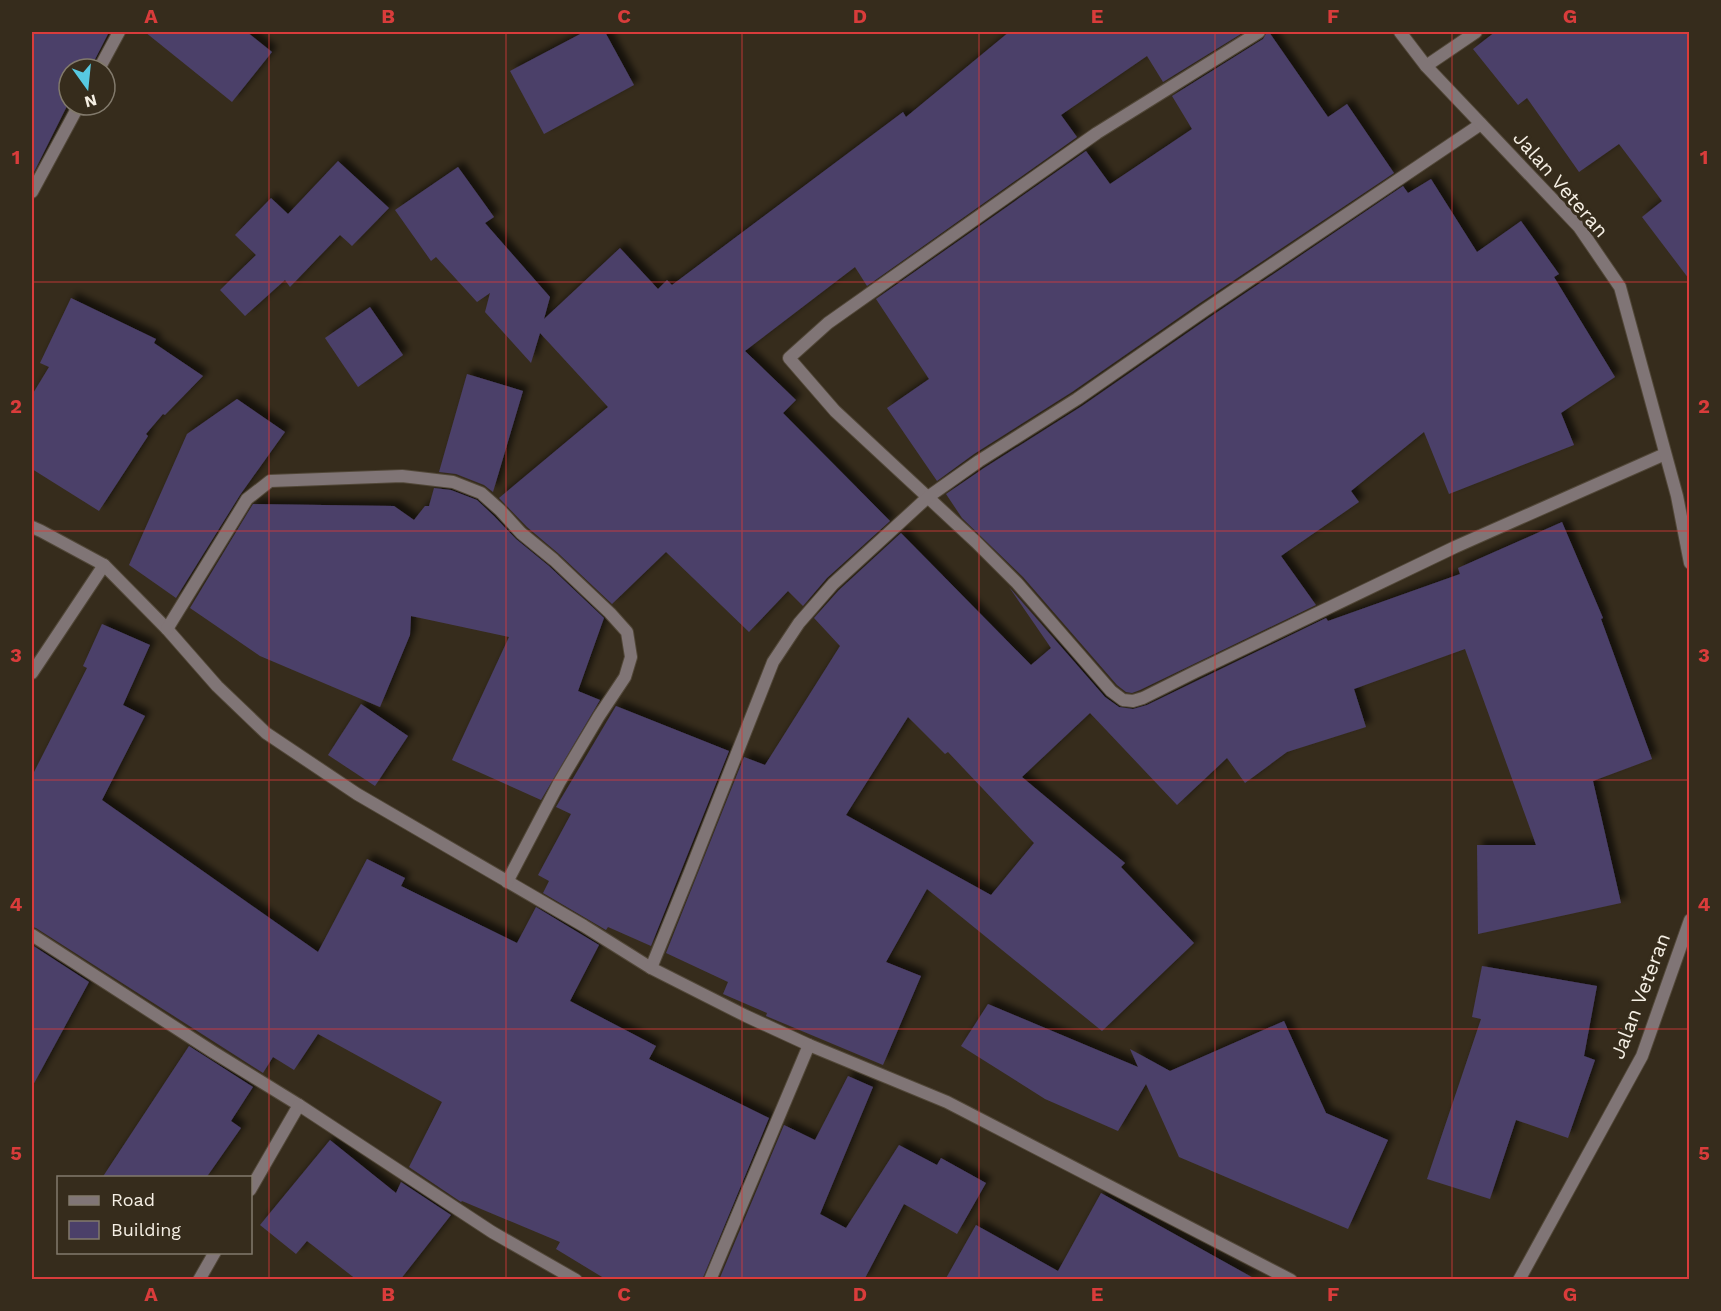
<svg xmlns="http://www.w3.org/2000/svg" width="1721" height="1311" viewBox="0 0 1721 1311" font-family="'Work Sans',sans-serif">
<defs>
<filter id="shadow"><feDropShadow dx="5.5" dy="-5.5" stdDeviation="3" flood-color="#0009"/></filter>
</defs>
<rect width="100%" height="100%" fill="#362c1c"/>
<g fill="#4b4069" fill-rule="evenodd" filter="url(#shadow)">
<path d="M32 32H109L90 69H69L70 105 69 107 67 106 32 176Z"/>
<path d="M145 32H247L272 52 232 102Z"/>
<path d="M584 32H605L634 85 544 134 510 71Z"/>
<path d="M1009 32H1244L1163 82 1147 56 1061 115 1077 137 867 286 855 267 745 351 796 400 783 413 890 521 827 578 803 606 788 591 749 632 666 552 612 604 559 554 527 527 499 498 608 407 540 333 531 363 485 312 490 293 477 302 436 257 431 261 395 210 458 167 494 217 485 223 550 297 544 319 620 248 658 289 667 280 672 285 903 112 906 117Z"/>
<path d="M1267 32H1269L1328 117 1347 104 1394 173 1200 303 1072 392 974 454 937 481 887 408 929 379 876 299 1086 151 1110 184 1192 129 1172 96 1263 39Z"/>
<path d="M1495 32H1689V279L1642 217 1662 201 1619 144 1579 172 1527 98 1518 105 1473 49Z"/>
<path d="M338 161 389 208 352 246 340 235 290 287 285 280 245 316 220 290 256 255 235 235 271 198 288 214Z"/>
<path d="M1431 179 1477 252 1521 221 1559 274 1554 277 1615 377 1561 413 1574 445 1449 494 1424 432 1351 491 1359 502 1281 556 1316 605 1140 690 1132 693 1126 692 1117 685 1023 577 962 518 946 494 984 468 1082 406 1210 317 1403 186 1408 193Z"/>
<path d="M71 298 156 339 154 343 203 376 165 415 163 414 146 434 148 436 99 511 32 469V395L49 367 40 363Z"/>
<path d="M370 307 403 355 358 387 325 338Z"/>
<path d="M467 374 523 391 493 492 484 485 456 474 439 472Z"/>
<path d="M237 399 285 432 240 495 176 598 129 565 187 434Z"/>
<path d="M434 488 451 490 477 500 494 516 516 539 549 566 604 618 578 691 600 700 541 800 452 760 509 637 411 616 410 635 380 707 260 656 190 608 253 504 394 506 414 520 425 506H429Z"/>
<path d="M1562 522 1603 618 1601 619 1652 759 1593 781 1621 903 1478 934 1477 845H1536L1465 649 1354 689 1366 727 1287 752 1245 783 1227 758 1177 805 1090 713 1022 777 1125 863 1121 867 1194 943 1102 1031 927 889 886 962 921 976 883 1065 766 1016 767 1013 723 994 728 982 666 953 744 757 765 765 840 646 814 618 839 590 901 533 1031 665 1051 648 1009 587 1105 697 1119 707 1133 709 1147 705 1326 618 1328 621 1460 574 1458 568ZM908 717 945 754 948 752 1034 843 991 895 846 815Z"/>
<path d="M102 624 150 645 123 705 145 716 102 800 318 952 367 859 405 878 401 886 517 943 536 907 599 945 570 1001 656 1046 649 1059 769 1118 702 1280H607L556 1249 560 1242 462 1201 461 1202 409 1167 442 1102 318 1034 294 1070 273 1057 263 1073 36 928 32 927V776L87 668 83 666Z"/>
<path d="M361 704 408 736 375 786 328 755Z"/>
<path d="M616 706 729 751 651 946 608 927 606 930 543 893 549 881 538 875 571 814 556 807Z"/>
<path d="M32 945 89 982 32 1087Z"/>
<path d="M1482 966 1597 986 1584 1056 1595 1060 1568 1138 1516 1120 1490 1199 1427 1179 1481 1019 1472 1017Z"/>
<path d="M988 1004 1138 1067 1130 1049 1170 1071 1284 1021 1326 1113 1388 1140 1348 1229 1179 1157 1146 1084 1118 1131 1045 1099 961 1046Z"/>
<path d="M189 1046 253 1087 231 1121 241 1128 206 1178H102Z"/>
<path d="M848 1076 873 1087 820 1214 846 1228 899 1145 937 1165 941 1158 986 1183 957 1234 904 1204 864 1280H719L784 1125 815 1140Z"/>
<path d="M330 1140 396 1193 401 1182 451 1215 400 1280H357L307 1241 296 1254 260 1225Z"/>
<path d="M1101 1193 1257 1280H945L976 1225 1058 1271Z"/>
</g>
<g fill="none" stroke-linecap="round" stroke-linejoin="round">
<g stroke="#514738" stroke-width="14">
<g id="minor">
<path d="M1259 32 1097 133 828 323 789 358 835 411 976 542 1017 583 1111 691 1123 700 1133 701 1143 698 1195 672 1455 547 1665 454"/>
<path d="M1426 66 1476 32"/>
<path d="M99 69 119 32"/>
<path d="M32 192 79 105"/>
<path d="M32 527 41 531 104 565 167 629 217 686 266 733 357 794 584 926 651 968 746 1016 809 1045 947 1102 1291 1280"/>
<path d="M167 629 247 499 270 481 402 476 453 482 481 493 500 510 521 533 554 560 610 613 627 632 631 657 625 677 599 716 559 783 507 882"/>
<path d="M32 673 104 565"/>
<path d="M32 935 213 1052 299 1105 492 1232 576 1280"/>
<path d="M651 968 690 872 773 662 799 623 833 584 928 497 979 461 1077 399 1205 310 1481 124"/>
<path d="M250 1190 299 1105"/>
<path d="M199 1280 215 1252"/>
<path d="M710 1280 809 1045"/>
</g>
</g>
<g stroke="#514738" stroke-width="14">
<g id="tertiary">
<path d="M1400 32 1426 66 1579 227 1620 287 1677 496 1690 563"/>
<path d="M1519 1280 1642 1056 1690 920"/>
</g>
</g>
<use href="#minor" stroke="#807576" stroke-width="12"/>
<use href="#tertiary" stroke="#807576" stroke-width="12"/>
</g>
<path fill="none" stroke="#d93c3b" stroke-width="1.5" stroke-opacity="0.55" d="M269 32V1280M506 32V1280M742 32V1280M979 32V1280M1215 32V1280M1452 32V1280M32 282H1690M32 531H1690M32 780H1690M32 1029H1690"/>
<g text-anchor="middle" dominant-baseline="central" stroke-width="6" stroke-linejoin="round" paint-order="stroke">
<g font-size="20" fill="#f5efe4" stroke="#362c1c">
<text transform="translate(1561 184) rotate(49)">Jalan Veteran</text>
<text transform="translate(1640 996) rotate(-69)">Jalan Veteran</text>
</g>
</g>
<rect width="1721" height="1311" fill="none" stroke="#362c1c" stroke-width="66"/>
<rect x="57" y="1176" width="195" height="78" fill="#362c1c" stroke="#827a6c" stroke-width="1.5"/>
<rect x="69" y="1196" width="30" height="9" fill="#807576" stroke="#827a6c" stroke-width="1.5"/>
<text x="111" y="1206" font-size="18" fill="#f5efe4">Road</text>
<rect x="69" y="1221" width="30" height="18" fill="#4b4069" stroke="#827a6c" stroke-width="1.5"/>
<text x="111" y="1236" font-size="18" fill="#f5efe4">Building</text>
<g transform="translate(87 87) rotate(165)"><circle r="28" fill="#362c1c" stroke="#827a6c" stroke-width="1.5"/>
<path d="M0-4.5L10 22L0 15L-10 22Z" fill="#57c9e2"/>
<text y="-9" font-size="16" font-weight="bold" text-anchor="middle" fill="#f5efe4">N</text>
</g>
<rect x="33" y="33" width="1655" height="1245" fill="none" stroke="#d93c3b" stroke-width="2"/>
<g font-size="20" text-anchor="middle" font-weight="bold" fill="#d93c3b">
<text x="151" y="23">A</text>
<text x="388" y="23">B</text>
<text x="624" y="23">C</text>
<text x="860" y="23">D</text>
<text x="1097" y="23">E</text>
<text x="1333" y="23">F</text>
<text x="1570" y="23">G</text>
<text x="16" y="164">1</text>
<text x="1704" y="164">1</text>
<text x="16" y="413">2</text>
<text x="1704" y="413">2</text>
<text x="16" y="662">3</text>
<text x="1704" y="662">3</text>
<text x="16" y="911">4</text>
<text x="1704" y="911">4</text>
<text x="16" y="1160">5</text>
<text x="1704" y="1160">5</text>
<text x="151" y="1301">A</text>
<text x="388" y="1301">B</text>
<text x="624" y="1301">C</text>
<text x="860" y="1301">D</text>
<text x="1097" y="1301">E</text>
<text x="1333" y="1301">F</text>
<text x="1570" y="1301">G</text>
</g>
</svg>
